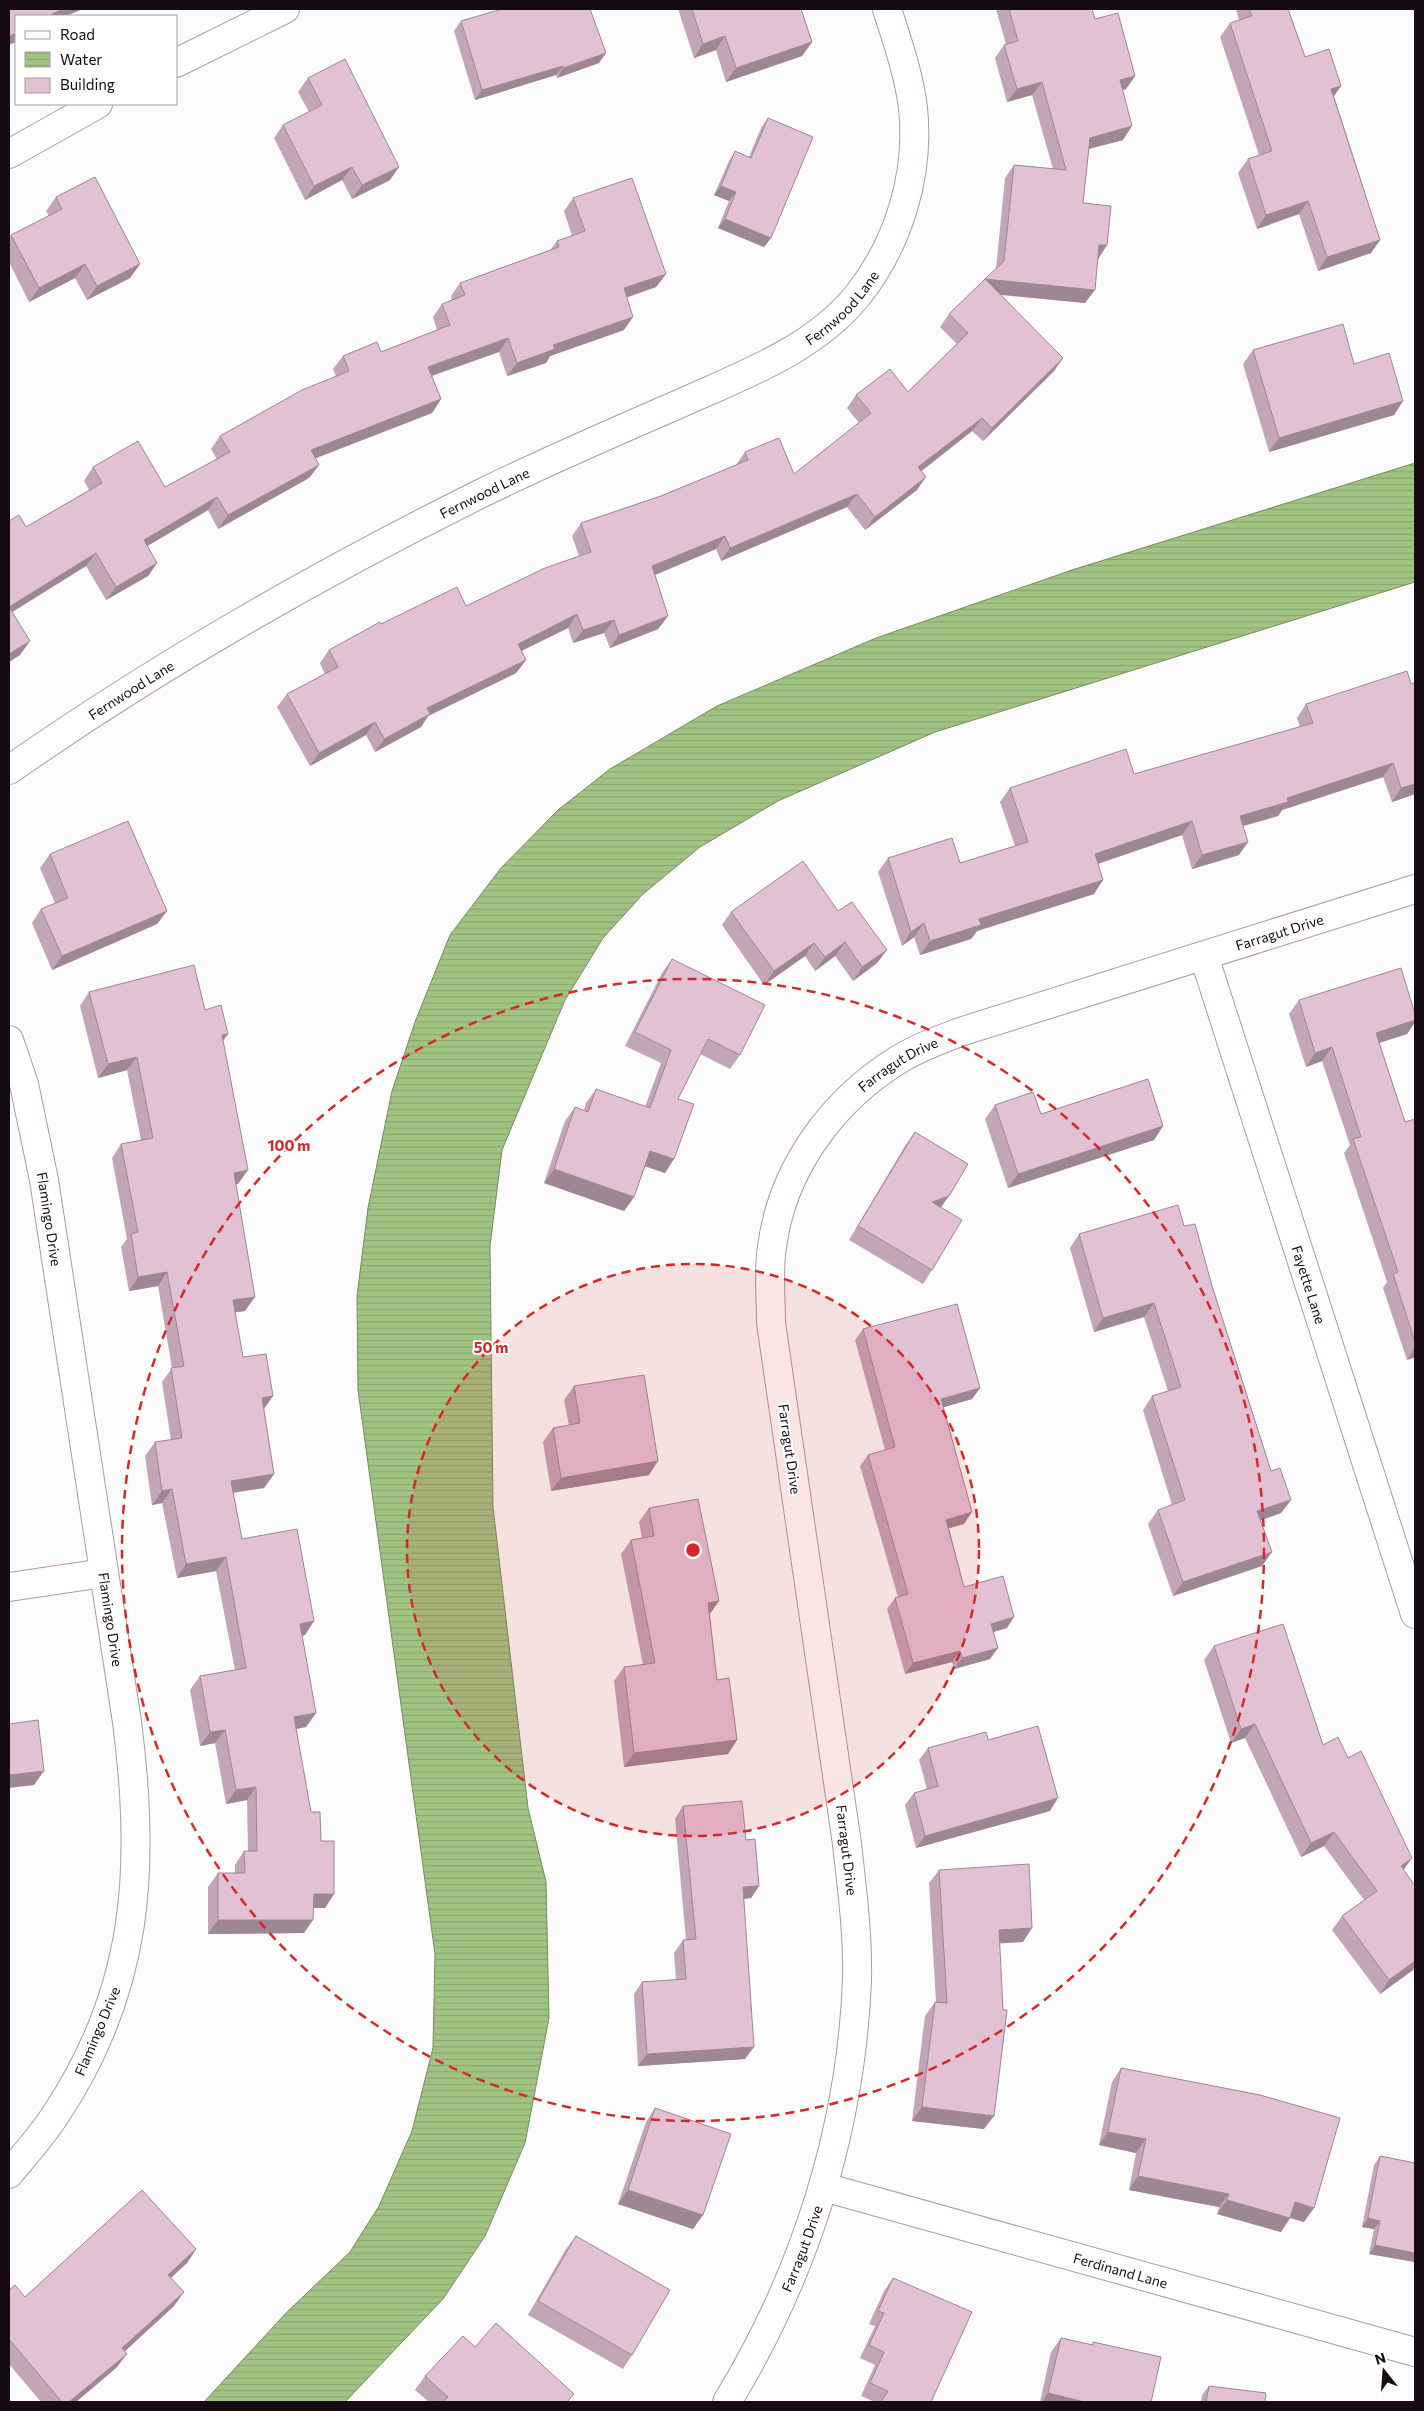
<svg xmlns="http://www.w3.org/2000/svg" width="1424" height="2411" viewBox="0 0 1424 2411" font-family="Commissioner,sans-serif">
<defs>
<pattern id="water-rules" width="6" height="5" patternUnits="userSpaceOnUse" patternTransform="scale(1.25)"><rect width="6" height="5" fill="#a1c483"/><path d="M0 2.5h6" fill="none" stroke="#8aa770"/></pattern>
</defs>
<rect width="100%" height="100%" fill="#fbfbfb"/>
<path fill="url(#water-rules)" stroke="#778c61" d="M1415 463V582L935 732 778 801 700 847 643 894 603 938 565 1000 502 1150 490 1246 493 1507 528 1808 546 1882 549 2018 525 2143 485 2236 443 2299 345 2402H204L286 2313 350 2252 379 2206 412 2131 433 2048 435 1954 358 1390 357 1296 368 1208 392 1091 415 1022 450 935 501 868 558 810 610 769 717 706 876 638 1072 570Z"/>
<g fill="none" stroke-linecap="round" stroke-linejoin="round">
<g stroke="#b595a8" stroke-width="30">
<g id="minor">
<path d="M176 63 285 9"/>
<path d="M9 154 98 104"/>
<path id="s1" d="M9 770C158 666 317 575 480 494 545 462 612 433 679 404 741 376 814 350 858 295 899 243 920 174 913 108 909 74 897 41 887 9"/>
<path id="s2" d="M1204 956 1415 1614"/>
<path id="s3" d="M9 1040 24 1084 44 1180 127 1722C146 1867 139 1989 56 2114 42 2136 25 2154 9 2174"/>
<path d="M9 1587 104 1573"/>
<path id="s4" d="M824 2187 1415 2352"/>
<path id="s5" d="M727 2402C805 2274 851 2130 857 1980 858 1934 852 1889 847 1844L771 1323C771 1298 768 1272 772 1247 782 1169 832 1101 898 1060 917 1048 939 1040 960 1032L1415 889"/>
</g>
</g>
<use href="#minor" stroke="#fff" stroke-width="28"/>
</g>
<g fill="#c2a6b7">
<path d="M678 9H801L812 42 802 56 726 82 716 50 694 58Z"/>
<path d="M996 9H1092L1095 19 1135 76 1126 89 1122 90 1123 140 1089 149 1083 203 1107 245 1098 259 1085 303 1000 295 1054 371 983 441 972 431 921 471 917 490 865 530 847 507 721 561 716 549 655 575 668 616 658 629 610 648 604 633 573 643 568 628 521 651 526 660 516 673 428 716 421 727 375 752 366 735 310 766 277 707 287 694 325 674 320 663 329 650 381 624 466 606 579 556 572 536 581 523 661 496 736 465 745 452 794 474 859 423 847 408 856 395 908 392 957 344 940 327 949 314 996 269 1005 178 1014 165 1053 169 1032 95 1007 102 995 58 1004 45 1006 44Z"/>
<path d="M1236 9H1288L1305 57 1341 86 1334 96 1380 240 1371 253 1318 271 1299 214 1257 229 1238 173 1248 159 1259 155 1220 37 1230 23 1239 20Z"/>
<path d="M461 21 599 63 557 78 556 75 475 100 454 31Z"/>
<path d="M308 78 390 180 352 199 342 180 305 200 274 138 283 125 309 112 298 92Z"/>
<path d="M768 118 771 238 764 247 718 228 729 201 714 195 729 161 735 151 749 157 761 128Z"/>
<path d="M56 197 140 264 130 278 87 300 75 278 29 302 9 262V239L11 235 49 216 46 211Z"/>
<path d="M573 198 666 274 656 287 627 297 624 330 550 356 546 363 507 376 499 352 432 376 441 399 432 413 315 458 319 465 309 478 218 529 208 510 147 546 157 563 148 576 106 600 86 566 12 612 20 655 9 662V521L26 527 89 490 84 481 93 467 165 487 217 459 211 449 220 436 336 376 333 369 343 356 381 352 437 330 433 317 442 304 452 300 451 296 460 283 550 250 557 241 572 236 564 211Z"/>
<path d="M1253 350 1354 364 1403 401 1394 415 1269 452 1243 364Z"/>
<path d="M1415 683V794L1392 802 1383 777 1282 810 1278 816 1244 826 1239 855 1192 869 1182 835 1098 864 1094 894 977 931 971 939 920 955 914 937 902 946 878 872 888 858 960 863 1015 846 1000 802 1010 788 1134 774 1300 727 1297 718 1306 704Z"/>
<path d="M50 854 167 911 157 924 52 970 32 923 41 909 55 903 40 868Z"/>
<path d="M838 911 877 963 853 981 835 956 815 971 805 956 764 985 722 925 731 912Z"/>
<path d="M672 959 740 1055 730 1069 700 1054 678 1099 665 1173 645 1166 634 1197 624 1211 544 1183 565 1121 575 1107 584 1110 586 1103 596 1089 645 1107 661 1063 625 1046 662 973Z"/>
<path d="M89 992 205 1010 228 1034 223 1040 238 1184H236L245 1311 235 1312 243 1357 273 1396 264 1409 274 1474 264 1488 233 1493 242 1539 305 1635 302 1636 316 1713 306 1727 296 1729 311 1812 321 1841 334 1894 325 1908H314L304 1933 208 1934V1887L218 1873H235V1865L244 1851H248L247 1800 226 1804 215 1743 200 1746 190 1690 200 1676 235 1670 216 1571 177 1578 162 1503 152 1505 145 1456 155 1442 171 1440 162 1382 172 1368 158 1286 129 1291 121 1247 127 1239 112 1158 121 1144 141 1140 127 1070 98 1078 80 1006Z"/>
<path d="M1299 1000 1415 1014V1022L1407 1034 1379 1043 1405 1122 1415 1119V1357L1407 1360 1383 1288 1387 1282 1344 1153 1350 1145 1322 1061 1306 1067 1289 1014Z"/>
<path d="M995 1105 1041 1114 1163 1126 1154 1140 1008 1188 985 1119Z"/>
<path d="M915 1132 941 1208 932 1270 923 1284 849 1240 905 1146Z"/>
<path d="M1184 1226 1212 1286 1271 1471 1291 1500 1281 1513 1261 1520 1262 1566 1173 1596 1148 1524 1158 1510 1172 1505 1143 1410 1152 1396 1168 1391 1144 1317 1094 1332 1070 1248 1079 1234Z"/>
<path d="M863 1329 980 1388 972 1399 944 1407 964 1524 949 1528 964 1587 1007 1628 993 1632 990 1659 954 1669 952 1662 905 1674 887 1609 895 1598 898 1597 860 1466 868 1455 885 1450 855 1340Z"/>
<path d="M574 1386 649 1475 551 1491 543 1442 553 1428 569 1426 564 1400Z"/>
<path d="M649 1508 719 1601 710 1614 717 1680 737 1740 728 1754 624 1767 614 1681 624 1667 643 1665 621 1554 631 1540 642 1538 639 1522Z"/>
<path d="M1214 1646 1323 1745 1403 1870 1415 1886V1971L1413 1970 1380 1994 1332 1930 1342 1916 1364 1900 1324 1846 1301 1857 1245 1738 1231 1743 1204 1660Z"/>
<path d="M988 1740 1050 1811 916 1848 905 1805 914 1793 927 1789 919 1760 928 1748Z"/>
<path d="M683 1806 746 1840 759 1886 751 1898 744 1899 745 2059 638 2066 634 1994 642 1982 676 1980 674 1953 683 1940H686L675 1819Z"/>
<path d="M939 1870 1023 1942 999 1943 984 2129 912 2121 925 2016 935 2002H936L929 1883Z"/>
<path d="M1121 2068 1304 2222 1290 2218 1281 2232 1217 2214 1219 2207 1129 2190 1136 2153 1099 2145 1112 2082Z"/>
<path d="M655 2108 693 2229 618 2204 646 2122Z"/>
<path d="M1380 2156 1415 2163V2262L1369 2254 1374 2229 1362 2227 1374 2165Z"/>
<path d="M576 2236 632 2355 623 2369 528 2315 566 2249Z"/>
<path d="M196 2249 187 2263 171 2278 174 2306 125 2351 117 2367 76 2402H41L9 2364V2290L25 2297Z"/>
<path d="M893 2278 931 2402H875L861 2396 875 2365 860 2358 875 2326 869 2324 884 2291Z"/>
<path d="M1061 2338 1092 2345 1093 2342 1151 2402H1040L1051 2352Z"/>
<path d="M475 2347 568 2402H429L415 2390 425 2376Z"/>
<path d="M1209 2386 1265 2402H1201L1202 2395Z"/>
</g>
<g fill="#9e8795">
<path d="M63 9H83L66 16H50L52 14Z"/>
<path d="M16 33V42L9 45V36Z"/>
<path d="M725 36 716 50 694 58 703 44Z"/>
<path d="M812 42 802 56 726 82 736 68Z"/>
<path d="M606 53 599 63 557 78 563 68Z"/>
<path d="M563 66 556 75 475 100 482 90Z"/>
<path d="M1135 76 1126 89 1111 93 1120 80Z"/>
<path d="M1042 82 1032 95 1007 102 1017 89Z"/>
<path d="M1341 86 1331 100V89Z"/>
<path d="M1132 126 1123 140 1080 151 1090 138Z"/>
<path d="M352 167 342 180 305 200 314 186Z"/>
<path d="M399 167 390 180 352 199 362 185Z"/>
<path d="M721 186 736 192 729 201 714 195Z"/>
<path d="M1308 201 1299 214 1257 229 1266 215Z"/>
<path d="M725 219 771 238 764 247 718 228Z"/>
<path d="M1380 240 1371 253 1318 271 1327 257Z"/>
<path d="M1099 245H1107L1098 259 1090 258Z"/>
<path d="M85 264 75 278 29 302 39 288Z"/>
<path d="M140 264 130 278 87 300 97 286Z"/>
<path d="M666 274 656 287 614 302 624 288Z"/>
<path d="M985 279 1095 290 1085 303 976 292Z"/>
<path d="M633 317 624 330 550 356 546 363 507 376 517 363 553 345Z"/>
<path d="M508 338 499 352 419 380 428 367Z"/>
<path d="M1063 358 1054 371 983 441 992 428Z"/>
<path d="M441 399 432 413 301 464 311 450Z"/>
<path d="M1403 401 1394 415 1269 452 1279 438Z"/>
<path d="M982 418 972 431 909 481 918 467Z"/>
<path d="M319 465 309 478 218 529 228 515Z"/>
<path d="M926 477 917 490 865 530 875 517Z"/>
<path d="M857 494 847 507 721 561 730 548Z"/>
<path d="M217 497 208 510 134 554 144 540Z"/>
<path d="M725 536 716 549 643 580 652 566Z"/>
<path d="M96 553 86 566 9 614V607Z"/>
<path d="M157 563 148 576 106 600 116 587Z"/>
<path d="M577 614 568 628 509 657 518 644Z"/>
<path d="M668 616 658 629 610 648 619 635Z"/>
<path d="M614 620 604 633 573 643 583 630Z"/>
<path d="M30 641 20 655 9 662V654Z"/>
<path d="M526 660 516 673 428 716 421 727 375 752 384 739 427 708Z"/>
<path d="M375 722 366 735 310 766 319 753Z"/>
<path d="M1393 763 1383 777 1282 810 1278 816 1231 829 1240 816 1287 798Z"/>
<path d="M1415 784V794L1392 802 1401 788Z"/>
<path d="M1192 821 1182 835 1085 868 1095 854Z"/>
<path d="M1248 842 1239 855 1192 869 1202 855Z"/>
<path d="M1103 880 1094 894 977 931 971 939 920 955 930 941 979 919Z"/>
<path d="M167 911 157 924 52 970 62 956Z"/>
<path d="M924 923 914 937 902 946 911 932Z"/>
<path d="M845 942 835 956 815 971 825 957Z"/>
<path d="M814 943 805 956 764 985 774 971Z"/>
<path d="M887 950 877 963 853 981 862 967Z"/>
<path d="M1415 1020V1022L1407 1034 1366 1047 1376 1033Z"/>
<path d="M228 1034 218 1048 222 1035Z"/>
<path d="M1332 1047 1322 1061 1306 1067 1315 1053Z"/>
<path d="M137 1057 127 1070 98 1078 108 1064Z"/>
<path d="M1163 1126 1154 1140 1008 1188 1018 1174Z"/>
<path d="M650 1151 674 1159 665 1173 641 1165Z"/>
<path d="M554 1169 634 1197 624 1211 544 1183Z"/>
<path d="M248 1170 238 1184 224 1187 234 1173Z"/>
<path d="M949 1196 939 1210 932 1202Z"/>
<path d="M167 1272 158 1286 129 1291 138 1277Z"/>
<path d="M255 1297 245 1311 223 1314 233 1300Z"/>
<path d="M1154 1303 1144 1317 1094 1332 1103 1318Z"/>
<path d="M1415 1348V1357L1407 1360Z"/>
<path d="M980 1388 972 1399 934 1410 941 1399Z"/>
<path d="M273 1396 263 1410 262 1398Z"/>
<path d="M658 1461 649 1475 551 1491 561 1478Z"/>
<path d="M274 1474 264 1488 221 1494 231 1481Z"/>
<path d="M172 1489 162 1503 152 1505 162 1491Z"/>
<path d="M1291 1500 1281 1513 1248 1525 1257 1511Z"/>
<path d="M972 1512 964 1524 939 1531 946 1520Z"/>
<path d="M1272 1552 1262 1566 1173 1596 1183 1582Z"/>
<path d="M226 1557 216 1571 177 1578 186 1564Z"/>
<path d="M719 1601 709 1615 708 1603Z"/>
<path d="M1014 1617 1007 1628 983 1635 991 1624Z"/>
<path d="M314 1621 305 1635 291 1638 300 1624Z"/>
<path d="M998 1648 990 1659 954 1669 962 1658Z"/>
<path d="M960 1651 952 1662 905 1674 913 1663Z"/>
<path d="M316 1713 306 1727 285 1731 294 1717Z"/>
<path d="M1255 1724 1245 1738 1231 1743 1241 1729Z"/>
<path d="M225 1730 215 1743 200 1746 210 1732Z"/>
<path d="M737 1740 728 1754 624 1767 634 1753Z"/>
<path d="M44 1771 34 1785 9 1788V1775Z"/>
<path d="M256 1787 247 1800 226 1804 236 1790Z"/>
<path d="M1058 1798 1050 1811 916 1848 925 1836Z"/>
<path d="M1334 1832 1324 1846 1301 1857 1311 1843Z"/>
<path d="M1412 1858 1402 1872 1401 1866Z"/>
<path d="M759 1886 751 1898 735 1900 743 1887Z"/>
<path d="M314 1894H334L325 1908H304Z"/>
<path d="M218 1920H313L304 1933 208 1934Z"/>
<path d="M1032 1928 1023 1942 989 1944 999 1930Z"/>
<path d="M1415 1961V1966L1413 1970 1380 1994 1389 1980Z"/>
<path d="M754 2047 745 2059 638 2066 647 2054Z"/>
<path d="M922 2107 994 2116 984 2129 912 2121Z"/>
<path d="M1108 2132 1146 2139 1136 2153 1099 2145Z"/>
<path d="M1138 2176 1229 2194 1219 2207 1129 2190Z"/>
<path d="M628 2190 703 2215 693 2229 618 2204Z"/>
<path d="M1227 2200 1290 2218 1281 2232 1217 2214Z"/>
<path d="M1295 2202 1314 2208 1304 2222 1285 2216Z"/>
<path d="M1368 2218 1380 2221 1374 2229 1362 2227Z"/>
<path d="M1375 2245 1415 2253V2262L1369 2254Z"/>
<path d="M196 2249 187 2263 159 2288 168 2275Z"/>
<path d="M184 2292 174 2306 113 2362 122 2348Z"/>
<path d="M127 2354 117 2367 76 2402H69Z"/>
<path d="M1048 2393 1081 2401 1080 2402H1042Z"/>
</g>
<g fill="#e2c1d5" stroke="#9e8795">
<path d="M9 9H63L52 14 53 15 51 16H16V33L9 36Z"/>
<path d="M502 9H590L606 53 563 68V66L482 90 461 21Z"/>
<path d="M692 9H801L812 42 736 68 725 36 703 44Z"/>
<path d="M1009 9H1092L1095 19 1118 13 1135 76 1120 80 1132 126 1090 138 1083 203 1111 206 1107 245H1099L1095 290 985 279 1004 261 1014 165 1066 170 1042 82 1017 89 1004 45 1018 41Z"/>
<path d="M1249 9H1288L1305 57 1329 49 1341 86 1331 89 1380 240 1327 257 1308 201 1266 215 1248 159 1272 151 1230 23 1252 16Z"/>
<path d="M345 59 399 167 362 185 352 167 314 186 283 125 322 105 308 78Z"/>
<path d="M768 118 813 137 771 238 725 219 736 192 721 186 735 151 751 158Z"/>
<path d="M95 177 140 264 97 286 85 264 39 288 11 235 62 209 56 197Z"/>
<path d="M632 178 666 274 624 288 633 317 553 345 555 349 517 363 508 338 428 367 441 399 311 450 319 465 228 515 217 497 144 540 157 563 116 587 96 553 9 607 30 641 9 654V521L19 515 26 527 102 483 93 467 138 441 165 487 230 452 220 436 302 390 349 371 343 356 377 342 381 352 450 325 442 304 465 295 460 283 559 247 557 241 585 231 573 198Z"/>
<path d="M985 279 1063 358 992 428 982 418 918 467 926 477 875 517 857 494 730 548 725 536 652 566 668 616 619 635 614 620 583 630 577 614 518 644 526 660 427 708 430 714 384 739 375 722 319 753 287 694 338 667 329 650 380 622 381 624 457 587 466 606 545 568 591 552 581 523 661 496 748 460 745 452 779 438 794 474 871 413 856 395 890 369 908 392 968 333 949 314Z"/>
<path d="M1343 324 1354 364 1389 353 1403 401 1279 438 1253 350Z"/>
<path d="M1407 671 1411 684 1415 683V784L1401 788 1393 763 1287 798 1288 802 1240 816 1248 842 1202 855 1192 821 1095 854 1103 880 979 919 981 925 930 941 924 923 911 932 888 858 952 838 960 863 1028 842 1010 788 1126 749 1134 774 1313 723 1306 704Z"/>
<path d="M128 821 167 911 62 956 41 909 68 898 50 854Z"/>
<path d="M803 861 838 911 852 902 887 950 862 967 845 942 825 957 814 943 774 971 731 912Z"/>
<path d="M672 959 765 1005 740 1055 708 1039 678 1099 694 1104 674 1159 650 1151 634 1197 554 1169 575 1107 588 1112 596 1089 650 1108 671 1050 635 1032Z"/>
<path d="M194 965 205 1010 221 1005 228 1034 222 1035 248 1170 234 1173 255 1297 233 1300 243 1357 266 1354 273 1396 262 1398 274 1474 231 1481 242 1539 297 1529 314 1621 300 1624 316 1713 294 1717 311 1812H320L321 1841H334V1894H314L313 1920H218V1873H245L244 1851H257L256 1787 236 1790 225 1730 210 1732 200 1676 246 1668 226 1557 186 1564 172 1489 162 1491 155 1442 182 1438 171 1368 184 1366 167 1272 138 1277 131 1234 138 1232 121 1144 153 1138 137 1057 108 1064 89 992Z"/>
<path d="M1401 968 1415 1014V1020L1376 1033 1405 1122 1415 1119V1342L1393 1274 1398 1272 1353 1139 1361 1137 1332 1047 1315 1053 1299 1000Z"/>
<path d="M1148 1079 1163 1126 1018 1174 995 1105 1033 1092 1041 1114Z"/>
<path d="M915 1132 968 1164 949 1196 932 1202 962 1220 932 1270 858 1226Z"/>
<path d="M1178 1205 1184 1226 1195 1224 1212 1286 1271 1471 1280 1468 1291 1500 1257 1511 1272 1552 1183 1582 1158 1510 1185 1500 1152 1396 1181 1387 1154 1303 1103 1318 1079 1234Z"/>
<path d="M957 1304 980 1388 941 1399 972 1512 946 1520 964 1587 1003 1576 1014 1617 991 1624 998 1648 962 1658 960 1651 913 1663 895 1598 908 1594 868 1455 895 1447 863 1329Z"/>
<path d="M644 1375 658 1461 561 1478 553 1428 580 1423 574 1386Z"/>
<path d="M698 1499 719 1601 708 1603 717 1680 729 1678 737 1740 634 1753 624 1667 655 1663 631 1540 654 1536 649 1508Z"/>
<path d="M1283 1624 1323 1745 1338 1737 1348 1758 1361 1751 1412 1858 1401 1866 1415 1886V1961L1389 1980 1342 1916 1377 1891 1334 1832 1311 1843 1255 1724 1241 1729 1214 1646Z"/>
<path d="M38 1720 44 1771 9 1775V1724Z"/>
<path d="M1038 1726 1058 1798 925 1836 914 1793 938 1786 928 1748 986 1732 988 1740Z"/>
<path d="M742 1801 746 1840 755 1839 759 1886 743 1887 754 2047 647 2054 642 1982 686 1979 683 1940 696 1939 683 1806Z"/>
<path d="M1029 1864 1032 1928 999 1930 1003 2010H1007L994 2116 922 2107 935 2002 947 2003 939 1870Z"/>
<path d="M1121 2068 1260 2095 1340 2118 1314 2208 1295 2202 1290 2218 1227 2200 1229 2194 1138 2176 1146 2139 1108 2132Z"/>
<path d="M655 2108 731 2134 703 2215 628 2190Z"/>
<path d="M1380 2156 1415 2163V2253L1375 2245 1380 2221 1368 2218Z"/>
<path d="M142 2190 196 2249 168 2275 184 2292 122 2348 127 2354 69 2402H62L9 2339V2290L15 2285 25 2297Z"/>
<path d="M576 2236 670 2290 632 2355 538 2301Z"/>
<path d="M893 2278 972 2312 931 2402H881L888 2391 870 2383 884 2352 869 2345 884 2313 878 2311Z"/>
<path d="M496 2323 574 2394 567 2402H443L448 2397 425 2376 463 2336 475 2347Z"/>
<path d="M1061 2338 1093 2345V2342L1161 2357 1151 2402H1081V2401L1048 2393Z"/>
<path d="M1209 2386 1266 2393 1265 2402H1206Z"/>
</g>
<circle cx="693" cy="1550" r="286" fill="#d62828" fill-opacity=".12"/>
<g fill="none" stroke="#d62828" stroke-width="2.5" stroke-dasharray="9 6">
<circle cx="693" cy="1550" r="286"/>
<circle cx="693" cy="1550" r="571"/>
</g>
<g text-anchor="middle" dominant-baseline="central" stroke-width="4" stroke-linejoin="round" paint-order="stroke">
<g font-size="14" fill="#160b12" stroke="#fff">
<text stroke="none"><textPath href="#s1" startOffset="956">Fernwood Lane</textPath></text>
<text stroke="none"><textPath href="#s1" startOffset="551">Fernwood Lane</textPath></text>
<text stroke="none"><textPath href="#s1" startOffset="146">Fernwood Lane</textPath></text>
<text stroke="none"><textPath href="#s5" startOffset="1821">Farragut Drive</textPath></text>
<text stroke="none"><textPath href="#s5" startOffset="1416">Farragut Drive</textPath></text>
<text stroke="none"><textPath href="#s3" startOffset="184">Flamingo Drive</textPath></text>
<text stroke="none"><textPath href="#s2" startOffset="345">Fayette Lane</textPath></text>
<text transform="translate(790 1449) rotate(82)">Farragut Drive</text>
<text stroke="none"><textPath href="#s3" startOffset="589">Flamingo Drive</textPath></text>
<text transform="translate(847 1850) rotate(83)">Farragut Drive</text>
<text transform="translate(97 2031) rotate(-67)">Flamingo Drive</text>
<text stroke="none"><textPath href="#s5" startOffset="171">Farragut Drive</textPath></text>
<text stroke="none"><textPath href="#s4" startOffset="308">Ferdinand Lane</textPath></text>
</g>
</g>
<circle cx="693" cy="1550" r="8" fill="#d62828" stroke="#fff" stroke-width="2.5"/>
<g font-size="15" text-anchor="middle" font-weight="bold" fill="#d62828" stroke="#fff" stroke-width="4" stroke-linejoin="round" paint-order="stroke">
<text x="289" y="1151">100 m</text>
<text x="491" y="1353">50 m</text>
</g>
<rect width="1424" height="2411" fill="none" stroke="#160b12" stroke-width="20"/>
<rect x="15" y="15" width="162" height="90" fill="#ffffff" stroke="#a29da0"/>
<rect x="25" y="31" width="25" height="8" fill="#ffffff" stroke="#a29da0"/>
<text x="60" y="40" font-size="15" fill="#160b12">Road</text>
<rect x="25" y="52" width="25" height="15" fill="url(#water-rules)" stroke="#a29da0"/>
<text x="60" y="65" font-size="15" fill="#160b12">Water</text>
<rect x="25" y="78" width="25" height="15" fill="#e2c1d5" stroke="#a29da0"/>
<text x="60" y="90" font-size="15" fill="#160b12">Building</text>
<g transform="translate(1384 2371) rotate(343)" stroke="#ffffff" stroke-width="4" paint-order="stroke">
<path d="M0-4L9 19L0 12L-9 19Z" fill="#160b12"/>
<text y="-8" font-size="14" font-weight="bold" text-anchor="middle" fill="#160b12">N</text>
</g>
</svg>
